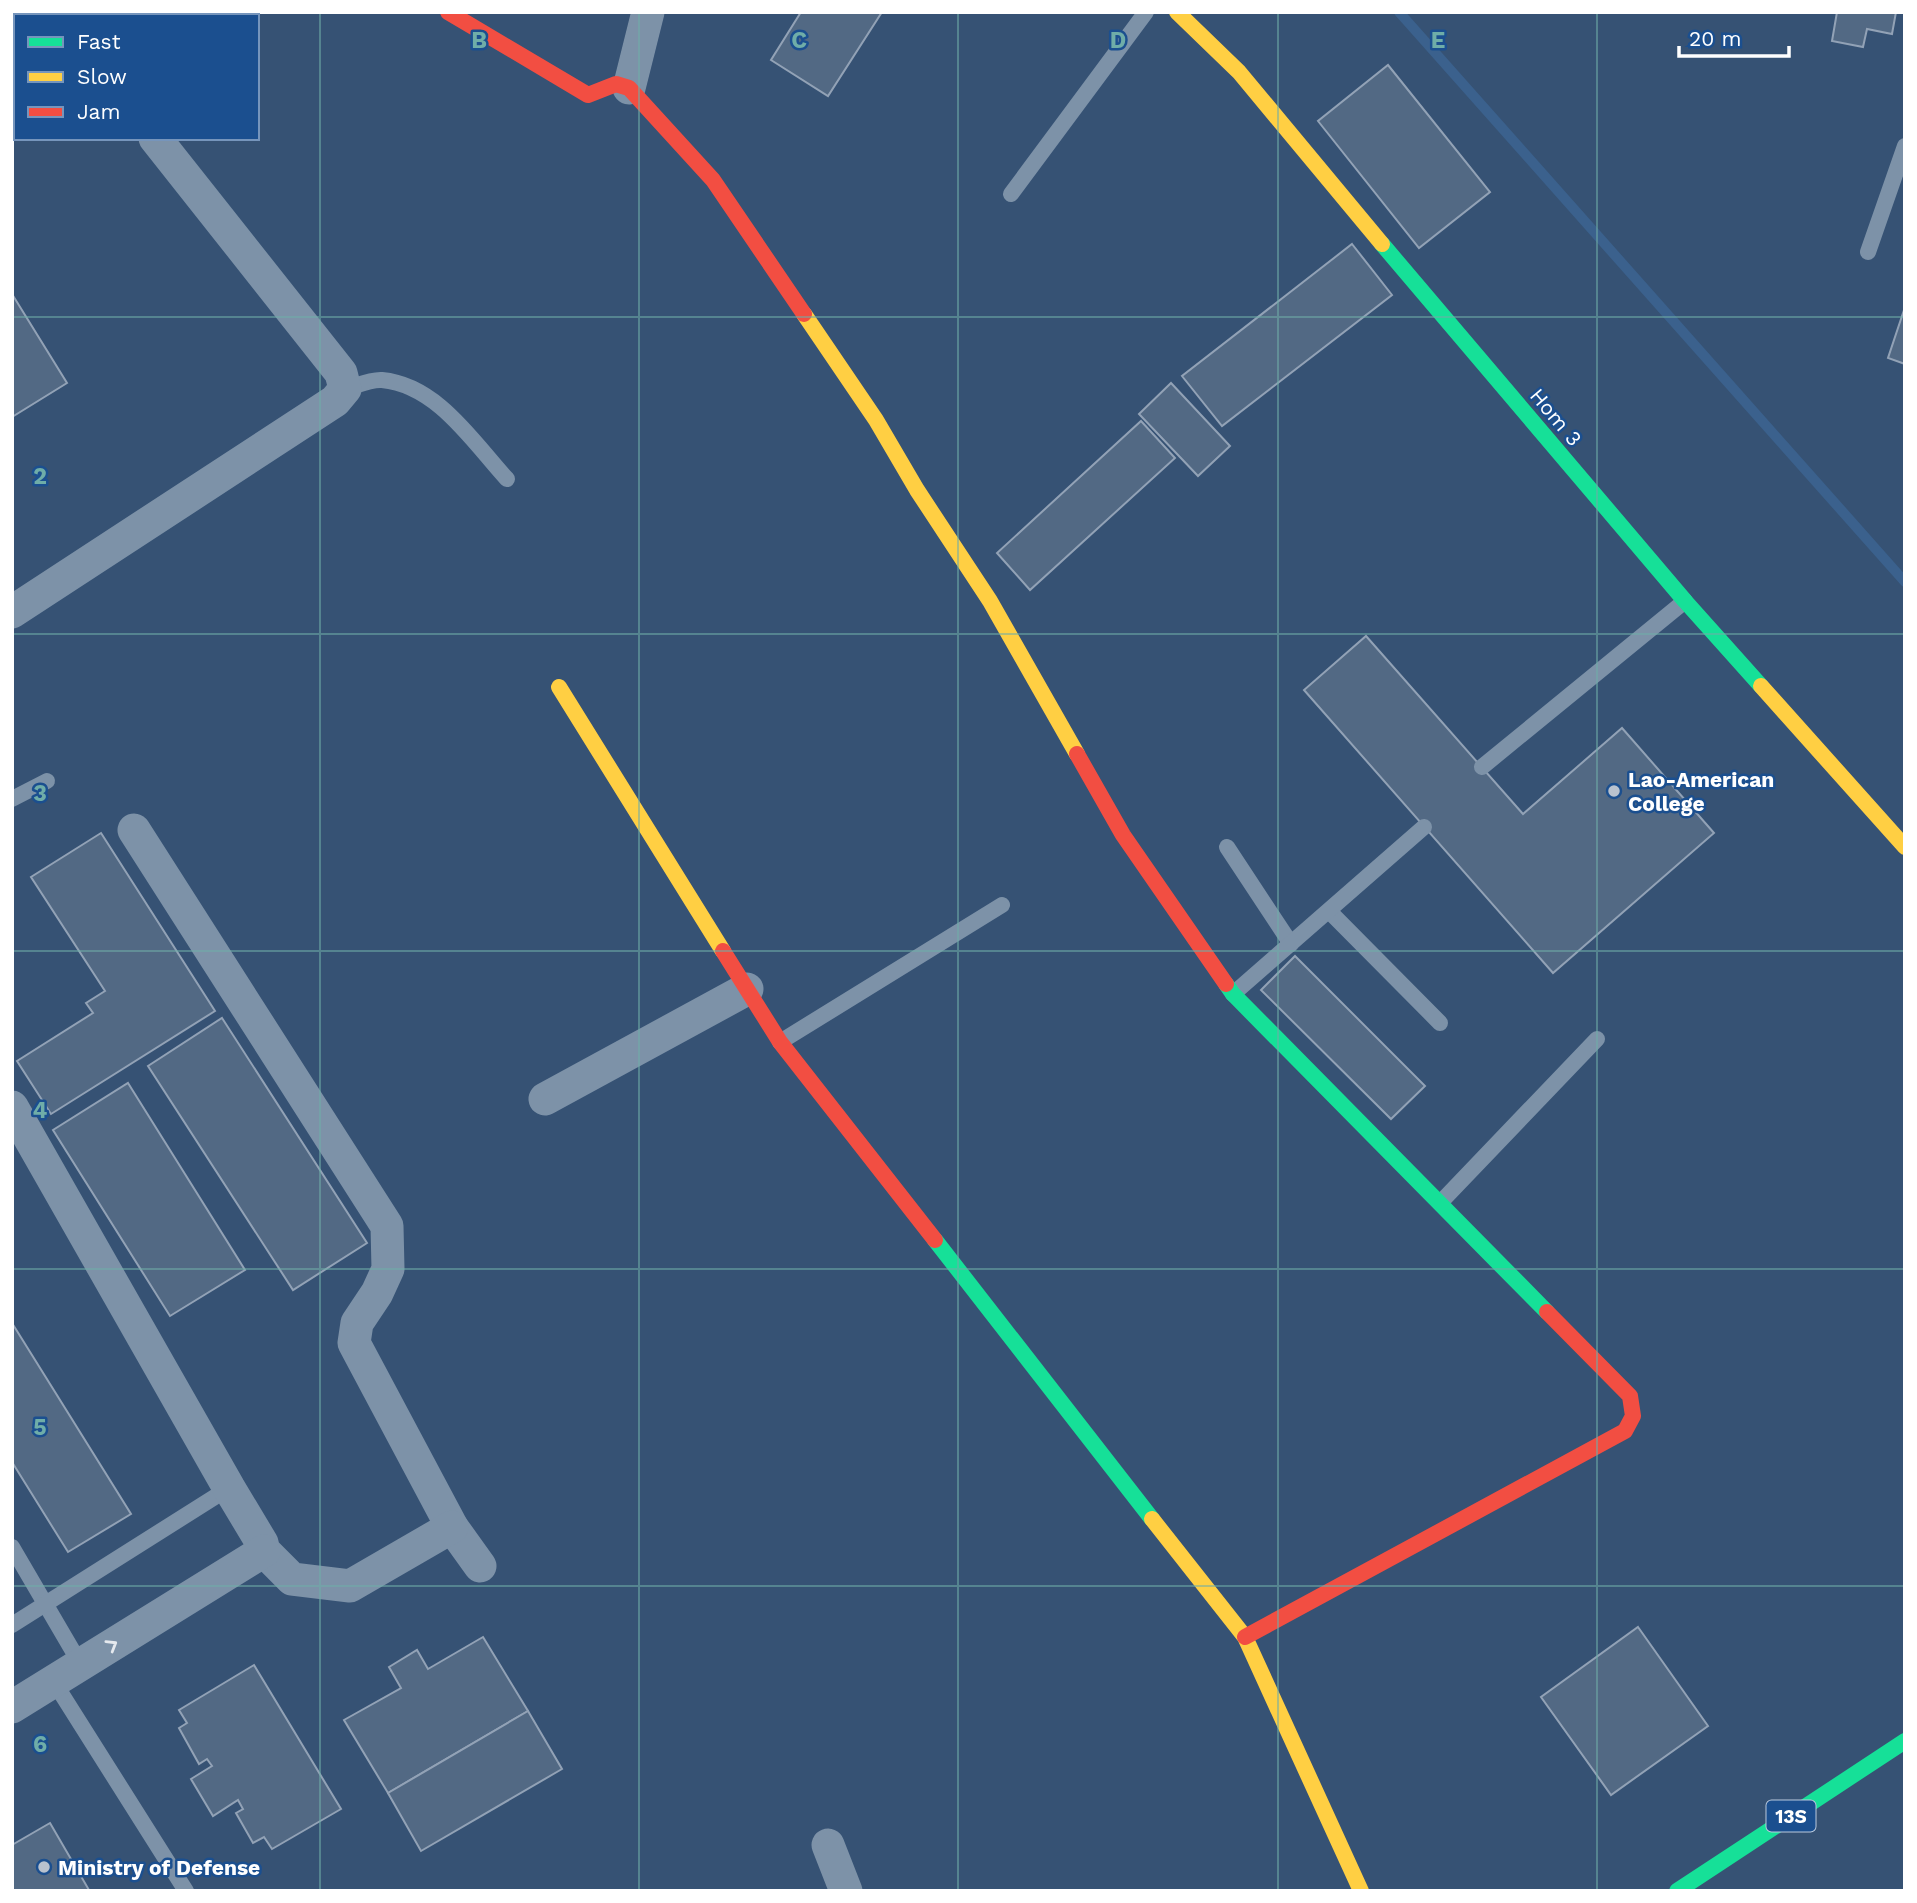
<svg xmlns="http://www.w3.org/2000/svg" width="1917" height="1903" viewBox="0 0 1917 1903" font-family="'Work Sans',sans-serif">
<rect width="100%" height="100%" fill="#365274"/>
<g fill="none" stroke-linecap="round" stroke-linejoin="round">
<path stroke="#3b618d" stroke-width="10" d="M1399 12 1905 582"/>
</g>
<g fill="#526984" stroke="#92a2b6" stroke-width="2">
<path d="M801 12H882L828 96 771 60Z"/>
<path d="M1837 12H1896L1892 34 1867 29 1863 47 1832 41Z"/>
<path d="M1388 65 1490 192 1419 248 1318 121Z"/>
<path d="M1352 244 1392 295 1222 426 1182 376Z"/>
<path d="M12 294 67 383 12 417Z"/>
<path d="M1905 307V364L1888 358Z"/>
<path d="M1171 383 1230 446 1198 476 1139 414Z"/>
<path d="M1141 421 1175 458 1030 590 997 553Z"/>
<path d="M1366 636 1523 814 1622 728 1714 833 1553 973 1304 690Z"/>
<path d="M101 833 215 1011 51 1114 17 1061 93 1013 86 1003 105 991 31 877Z"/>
<path d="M1295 956 1425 1086 1391 1119 1261 990Z"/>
<path d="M222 1018 367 1243 293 1290 148 1066Z"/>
<path d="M128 1083 245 1270 170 1316 53 1130Z"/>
<path d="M12 1323 131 1514 68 1552 12 1462Z"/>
<path d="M1638 1627 1708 1726 1611 1795 1541 1697Z"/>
<path d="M483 1637 528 1711 388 1793 344 1720 401 1688 389 1667 417 1650 428 1669Z"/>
<path d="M254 1665 341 1809 272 1849 264 1837 253 1843 236 1813 243 1809 238 1800 213 1816 191 1779 212 1766 207 1759 199 1764 179 1728 187 1723 179 1710Z"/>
<path d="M528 1711 562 1769 421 1851 388 1793Z"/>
<path d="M50 1823 89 1890 88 1891H12V1845Z"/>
</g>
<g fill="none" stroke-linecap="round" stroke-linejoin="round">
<g stroke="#7d92a8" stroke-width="16">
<path d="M1011 194 1146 12"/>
<path d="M1868 252 1905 146"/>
<path d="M345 389C356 386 371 379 382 380 437 385 473 442 507 479"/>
<path d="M1482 767 1685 601"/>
<path d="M12 799 47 781"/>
<path d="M1227 847 1291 944"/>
<path d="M1329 911 1440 1023"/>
<path d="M1233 994 1424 827"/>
<path d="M780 1042 1002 905"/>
<path d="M1440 1203 1597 1039"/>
<path d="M12 1547 81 1665"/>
<path d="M12 1625 229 1488"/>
<path d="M54 1682 186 1891"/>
</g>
<g stroke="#7d92a8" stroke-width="33">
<path d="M124 16 125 12"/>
<path d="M629 88 648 12"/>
<path d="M12 94 16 92"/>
<path d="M12 612 335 401 345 389 341 373 155 138"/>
<path d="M134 830 387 1226 388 1269 377 1293 357 1323 354 1343 452 1527 480 1566"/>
<path d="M545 1099 747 989"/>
<path d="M12 1107 229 1488 262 1543 264 1551 292 1579 350 1586 452 1527"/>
<path d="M12 1707 264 1551"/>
<path d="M828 1845 846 1891"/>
</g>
<g stroke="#16e098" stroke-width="16">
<path d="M1382 244 1685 601 1761 686"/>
<path d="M1226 984 1233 994 1547 1312"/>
<path d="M935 1240 1152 1519"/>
<path d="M1677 1891 1905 1741"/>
</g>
<g stroke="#ffcf43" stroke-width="16">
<path d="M1177 12 1239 72 1382 244"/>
<path d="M804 314 876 420 917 490 990 601 1077 754"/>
<path d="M1761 686 1905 847"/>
<path d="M559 687 723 951"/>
<path d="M1152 1519 1245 1637 1361 1891"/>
</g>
<g stroke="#f24e42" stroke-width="16">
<path d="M448 12 588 95 616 84 629 88 713 180 804 314"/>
<path d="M1077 754 1123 835 1226 984"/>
<path d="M723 951 780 1042 935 1240"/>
<path d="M1245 1637 1625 1431 1633 1416 1630 1396 1547 1312"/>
</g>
</g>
<defs><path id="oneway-chevron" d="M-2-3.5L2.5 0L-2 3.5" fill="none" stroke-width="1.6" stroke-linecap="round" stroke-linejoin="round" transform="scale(1.75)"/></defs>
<use stroke="#e5e9ee" href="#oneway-chevron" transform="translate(112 1645) rotate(-31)"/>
<path fill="none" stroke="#6fada8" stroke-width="2" stroke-opacity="0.55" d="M320 12V1891M639 12V1891M958 12V1891M1278 12V1891M1597 12V1891M12 317H1905M12 634H1905M12 951H1905M12 1269H1905M12 1586H1905"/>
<g fill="#b9c2ce" stroke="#1b4f8f" stroke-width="2.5">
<circle cx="1614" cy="791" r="7"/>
<circle cx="44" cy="1867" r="7"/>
</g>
<g text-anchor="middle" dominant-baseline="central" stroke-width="5" stroke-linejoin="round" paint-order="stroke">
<rect fill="#1b4f8f" stroke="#bbcadd" stroke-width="2" x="1766.5" y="1800.5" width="49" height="31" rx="5"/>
<g font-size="19" font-weight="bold" fill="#fff">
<text x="1791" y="1816">13S</text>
</g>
<g font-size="21" fill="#fff" stroke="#1b4f8f">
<text transform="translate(1556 417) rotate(50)">Hom 3</text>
</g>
<g font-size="21" font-weight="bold" fill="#fff" stroke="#1b4f8f" text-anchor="start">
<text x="1628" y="779">Lao-American<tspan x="1628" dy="24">College</tspan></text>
<text x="58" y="1867">Ministry of Defense</text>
</g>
</g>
<g font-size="23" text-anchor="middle" font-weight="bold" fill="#6fada8" stroke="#1b4f8f" stroke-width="5" stroke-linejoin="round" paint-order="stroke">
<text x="479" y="48">B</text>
<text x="799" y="48">C</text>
<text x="1118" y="48">D</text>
<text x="1438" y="48">E</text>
<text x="40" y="484">2</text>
<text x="40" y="801">3</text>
<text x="40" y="1118">4</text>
<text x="40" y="1435">5</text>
<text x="40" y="1752">6</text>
</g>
<rect width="1917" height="1903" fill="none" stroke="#ffffff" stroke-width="28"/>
<rect x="14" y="14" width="245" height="126" fill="#1b4f8f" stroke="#7695bc" stroke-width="2"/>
<rect x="28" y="37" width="35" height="10" fill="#16e098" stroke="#7695bc" stroke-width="2"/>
<text x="77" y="49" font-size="21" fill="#ffffff">Fast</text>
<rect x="28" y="72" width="35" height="10" fill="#ffcf43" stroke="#7695bc" stroke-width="2"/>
<text x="77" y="84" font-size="21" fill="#ffffff">Slow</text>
<rect x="28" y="107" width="35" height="10" fill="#f24e42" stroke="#7695bc" stroke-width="2"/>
<text x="77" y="119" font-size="21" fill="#ffffff">Jam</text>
<path d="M1679 46v10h110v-10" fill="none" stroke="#ffffff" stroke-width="3.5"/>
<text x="1689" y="46" font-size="21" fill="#ffffff" stroke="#1b4f8f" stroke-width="5" paint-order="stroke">20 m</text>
</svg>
